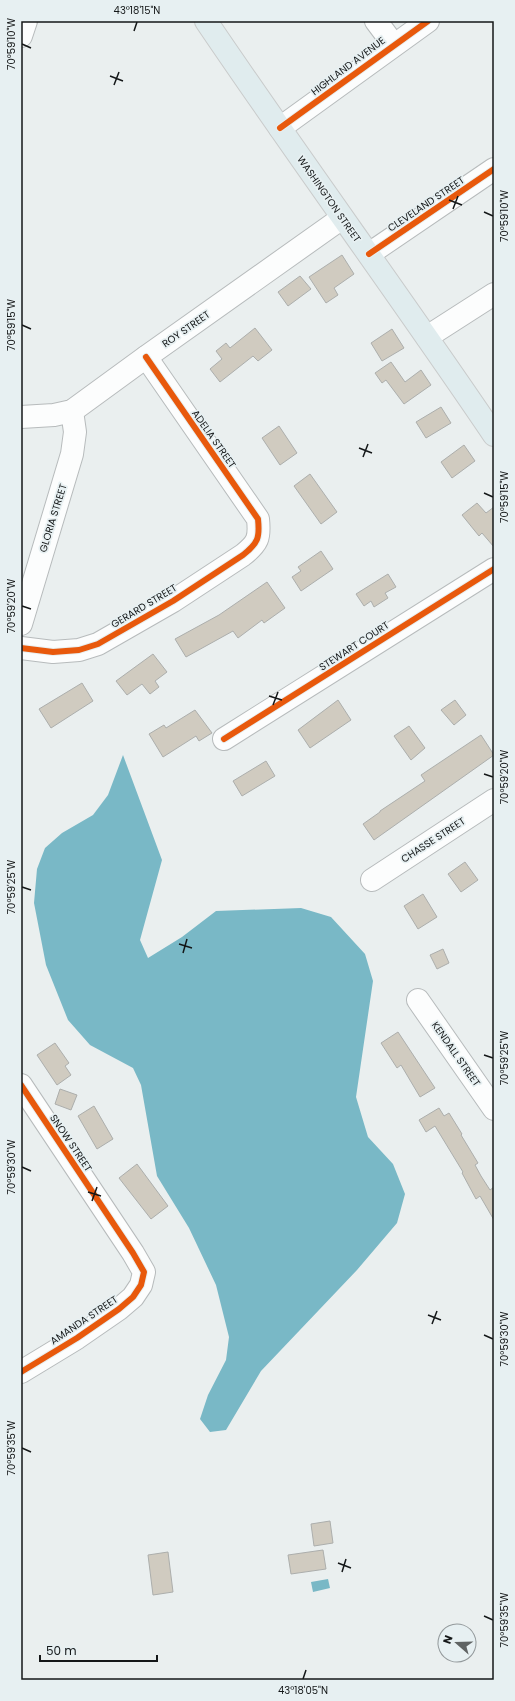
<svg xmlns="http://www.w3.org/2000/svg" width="515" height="1701" viewBox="0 0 515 1701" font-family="Poppins,sans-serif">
<rect width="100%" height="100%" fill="#eaefef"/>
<g fill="#79b8c6">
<path d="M123 755 162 860 140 940 148 958 182 937 216 911 301 908 331 917 365 954 373 981 356 1097 368 1137 393 1164 405 1194 397 1223 357 1270 261 1371 226 1430 210 1432 200 1419 208 1395 226 1360 229 1337 216 1285 189 1228 157 1176 141 1085 133 1068 90 1045 68 1020 46 965 34 903 37 869 45 848 62 833 93 815 108 795Z"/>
<path d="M328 1579 330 1588 313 1592 311 1582Z"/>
</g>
<g fill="#d0cbc0" stroke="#acaeac">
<path d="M342 255 354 274 334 288 338 295 326 303 309 277Z"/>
<path d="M300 276 311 289 288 306 278 292Z"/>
<path d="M255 328 272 350 258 361 253 356 220 382 210 369 222 359 216 351 226 343 230 348Z"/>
<path d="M392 329 404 348 382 361 371 343Z"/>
<path d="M391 362 405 382 421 370 431 385 404 404 386 380 382 383 375 373Z"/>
<path d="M441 407 451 423 426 438 416 422Z"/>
<path d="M279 426 297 453 280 465 262 438Z"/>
<path d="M464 445 475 461 452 478 441 462Z"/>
<path d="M310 474 337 512 321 524 294 486Z"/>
<path d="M477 503 486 513 494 507V547L482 533 479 536 462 515Z"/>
<path d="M321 551 333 569 301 591 292 577 301 571 298 567Z"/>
<path d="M388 574 396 587 385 593 388 598 374 607 371 601 364 606 356 594Z"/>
<path d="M267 582 285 608 264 623 262 620 238 638 233 631 186 657 175 639 219 615Z"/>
<path d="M153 654 167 672 155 681 159 687 150 694 142 684 127 695 116 681Z"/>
<path d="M82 683 93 701 51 728 39 709Z"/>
<path d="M338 700 351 720 310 748 298 730Z"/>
<path d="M455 700 466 715 454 725 441 710Z"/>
<path d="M195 710 212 733 199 741 196 736 163 757 149 734 164 725 166 728Z"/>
<path d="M409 726 425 748 411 760 394 736Z"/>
<path d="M481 735 494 755 374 840 363 824 380 812V811L425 781 421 775Z"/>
<path d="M266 761 275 776 242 796 233 781Z"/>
<path d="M465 862 478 880 461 892 448 874Z"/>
<path d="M423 894 437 917 418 929 404 906Z"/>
<path d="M443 949 449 963 437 969 430 955Z"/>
<path d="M398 1032 435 1088 420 1097 401 1065 397 1068 381 1043Z"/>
<path d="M55 1043 69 1063 65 1066 71 1075 57 1085 37 1055Z"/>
<path d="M60 1089 77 1095 71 1110 55 1104Z"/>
<path d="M94 1106 113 1139 97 1149 78 1116Z"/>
<path d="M439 1108 444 1116 449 1113 462 1134 461 1135 478 1163 475 1165 481 1176 490 1190 494 1187V1220L480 1196 476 1199 462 1173 463 1172 435 1126 426 1132 419 1120Z"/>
<path d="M137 1164 168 1206 151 1219 119 1178Z"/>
<path d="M330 1521 333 1543 314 1546 311 1524Z"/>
<path d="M323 1550 326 1569 291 1574 288 1555Z"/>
<path d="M168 1552 173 1592 153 1595 148 1555Z"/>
</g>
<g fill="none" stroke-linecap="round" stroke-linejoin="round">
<g stroke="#b7bbbc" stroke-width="24">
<g id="minor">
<path d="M376 21 394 45"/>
<path d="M21 36 26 21"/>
<path d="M280 128 428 21"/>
<path d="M369 254 494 169"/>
<path d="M427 337 494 294"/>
<path d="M21 417 54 415 72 411 146 357 342 218"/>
<path d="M21 624 72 454 75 432 72 411"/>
<path d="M21 648 53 652 79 650 98 644 173 601 243 555C258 543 260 538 258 519L146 357"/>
<path d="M224 739 494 569"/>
<path d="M372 880 494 800"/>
<path d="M418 1000 494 1109"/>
<path d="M21 1085 133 1253 144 1272 141 1285 133 1297 119 1309 77 1338 21 1372"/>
</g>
</g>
<g stroke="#c9cbcb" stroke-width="24">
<path id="major" d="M206 21C300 160 400 296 494 435"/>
</g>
<use href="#minor" stroke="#fcfdfd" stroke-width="22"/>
<use href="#major" stroke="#e0ecee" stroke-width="22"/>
<g stroke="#e7f0f2" stroke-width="8">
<g id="cycleway">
<path d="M280 128 428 21"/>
<path d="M369 254 494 169"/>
<path d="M21 648 53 652 79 650 98 644 173 601 243 555C258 543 260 538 258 519L146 357"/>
<path d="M224 739 494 569"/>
<path d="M21 1085 133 1253 144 1272 141 1285 133 1297 119 1309 77 1338 21 1372"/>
</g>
</g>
<use href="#cycleway" stroke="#e8590c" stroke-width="6"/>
</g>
<path fill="none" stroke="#141718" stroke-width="1.5" d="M134 31 137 22M22 44 31 48M110 76 123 81M114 85 119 72M449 200 462 205M453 209 458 196M484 212 493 216M22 325 31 329M359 448 372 453M363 457 368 444M484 493 493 497M22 606 31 609M269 696 282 700M273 705 278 692M484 774 493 777M22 887 31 890M179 944 192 948M183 953 187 939M484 1055 493 1058M22 1167 31 1171M88 1192 101 1196M92 1201 97 1187M428 1315 441 1320M432 1324 437 1311M484 1335 493 1339M22 1448 31 1452M338 1563 351 1568M342 1572 346 1559M484 1616 493 1620M303 1679 306 1670"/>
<g text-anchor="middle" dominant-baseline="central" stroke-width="3.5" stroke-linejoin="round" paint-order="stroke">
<g font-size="10" fill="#141718" stroke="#e7f0f2">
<text transform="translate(348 66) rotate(-37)">HIGHLAND AVENUE</text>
<text transform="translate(329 199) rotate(55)">WASHINGTON STREET</text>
<text transform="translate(426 204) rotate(-34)">CLEVELAND STREET</text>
<text transform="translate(186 329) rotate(-35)">ROY STREET</text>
<text transform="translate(214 439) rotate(55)">ADELIA STREET</text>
<text transform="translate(53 518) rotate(-73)">GLORIA STREET</text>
<text transform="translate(144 606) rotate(-31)">GERARD STREET</text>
<text transform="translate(354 646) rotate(-33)">STEWART COURT</text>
<text transform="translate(433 840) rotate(-33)">CHASSE STREET</text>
<text transform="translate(456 1054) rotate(55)">KENDALL STREET</text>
<text transform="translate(71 1143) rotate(56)">SNOW STREET</text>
<text transform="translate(84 1320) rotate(-34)">AMANDA STREET</text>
</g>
</g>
<rect width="515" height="1701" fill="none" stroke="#e7f0f2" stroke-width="44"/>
<g transform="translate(457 1643) rotate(290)"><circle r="19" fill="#e7f0f2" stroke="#93999b"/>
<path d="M0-3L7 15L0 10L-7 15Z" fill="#5f6363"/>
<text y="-6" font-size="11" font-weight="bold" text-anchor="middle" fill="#141718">N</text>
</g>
<path d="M40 1655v6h117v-6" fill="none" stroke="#141718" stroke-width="2"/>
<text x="46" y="1655" font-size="12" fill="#141718" stroke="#e7f0f2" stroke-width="3" paint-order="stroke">50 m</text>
<rect x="22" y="22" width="471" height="1657" fill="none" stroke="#141718" stroke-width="1.5"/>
<g font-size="10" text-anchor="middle" fill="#141718">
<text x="137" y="14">43°18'15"N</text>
<text transform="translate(11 44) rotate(-90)" y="4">70°59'10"W</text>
<text transform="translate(504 216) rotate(-90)" y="4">70°59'10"W</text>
<text transform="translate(11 325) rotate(-90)" y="4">70°59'15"W</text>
<text transform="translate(504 497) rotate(-90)" y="4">70°59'15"W</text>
<text transform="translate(11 606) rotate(-90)" y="4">70°59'20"W</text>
<text transform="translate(504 777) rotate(-90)" y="4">70°59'20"W</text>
<text transform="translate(11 887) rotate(-90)" y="4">70°59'25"W</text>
<text transform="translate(504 1058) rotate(-90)" y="4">70°59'25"W</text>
<text transform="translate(11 1167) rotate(-90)" y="4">70°59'30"W</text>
<text transform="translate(504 1339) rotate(-90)" y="4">70°59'30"W</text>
<text transform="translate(11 1448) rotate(-90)" y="4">70°59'35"W</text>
<text transform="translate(504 1620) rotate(-90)" y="4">70°59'35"W</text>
<text x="303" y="1694">43°18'05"N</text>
</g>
</svg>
